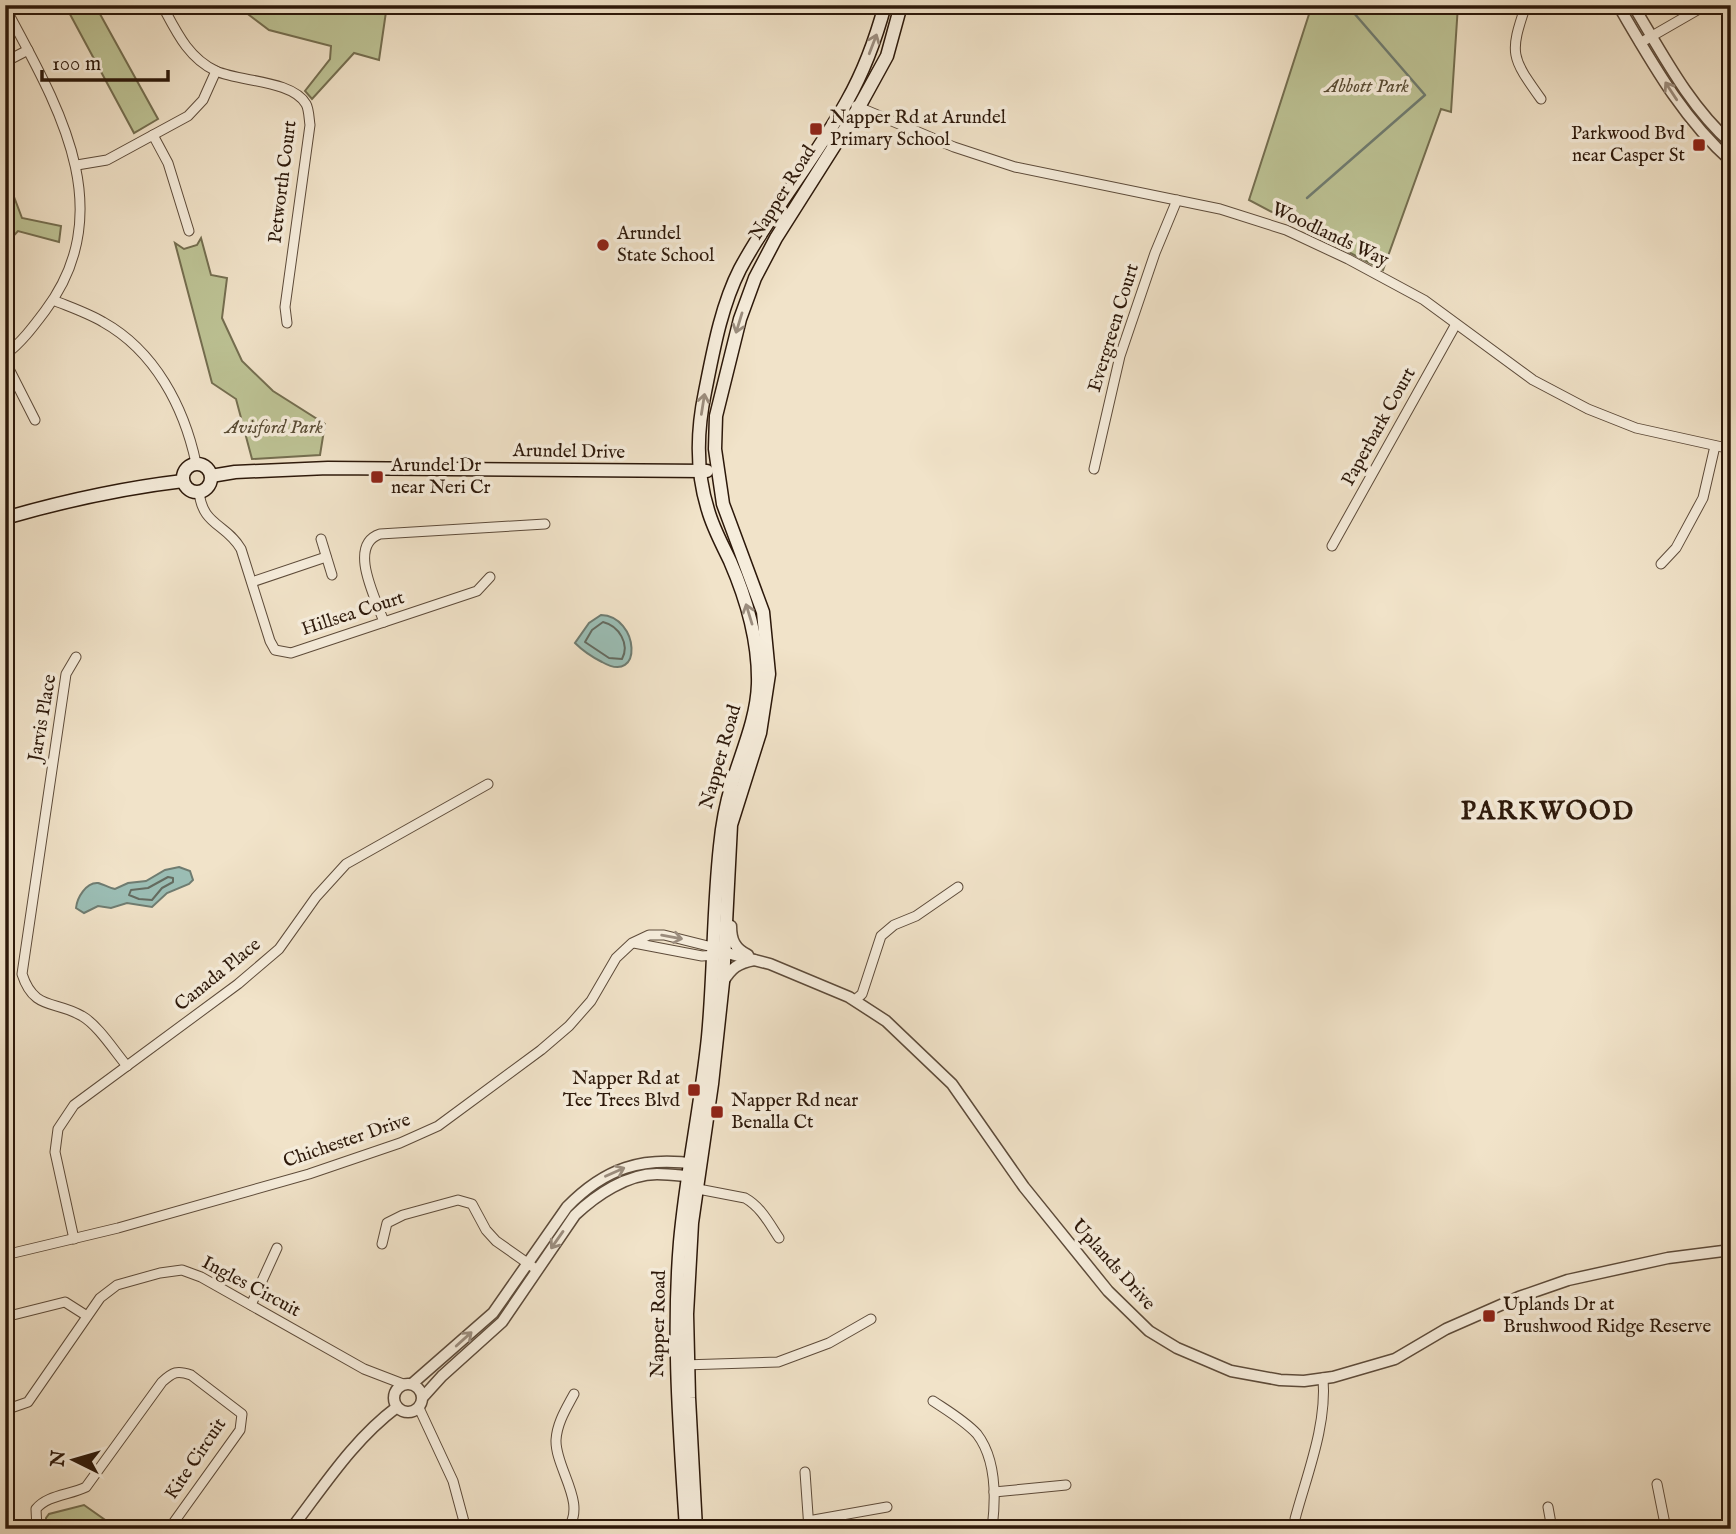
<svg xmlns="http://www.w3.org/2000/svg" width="1736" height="1534" viewBox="0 0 1736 1534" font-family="'IM FELL English',serif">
<rect width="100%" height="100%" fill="#f1e3c9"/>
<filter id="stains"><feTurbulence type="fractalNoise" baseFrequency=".00286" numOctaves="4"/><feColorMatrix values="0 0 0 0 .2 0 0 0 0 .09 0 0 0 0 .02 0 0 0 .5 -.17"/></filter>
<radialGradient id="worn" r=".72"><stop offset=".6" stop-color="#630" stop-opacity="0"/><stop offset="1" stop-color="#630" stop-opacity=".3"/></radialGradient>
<g fill="#bdc395" stroke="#746e50" stroke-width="2">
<path d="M65 5H95L158 119 134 133Z"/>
<path d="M236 5H387L379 60 354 53 312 99 305 91 330 59 331 46 269 30Z"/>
<path d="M1312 5H1458L1451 112 1441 109 1383 270 1249 200Z"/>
<path d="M5 173 22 218 61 226 59 242 18 231 5 245Z"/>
<path d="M201 238 211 275 227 278 222 318 242 361 273 391 325 424 320 455 252 459 236 399 212 383 175 243 184 249 197 245Z"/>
<path d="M84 1505 118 1529H46V1518L49 1514Z"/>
</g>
<g fill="#9bbeb5" stroke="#6f7c71" stroke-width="2">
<path d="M601 615C639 616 644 686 602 662 592 657 583 651 575 643L589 623Z"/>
<path d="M179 867 190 871 193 880 189 884 167 893 152 907 127 903 111 908 98 906 84 913 76 908C77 898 86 882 98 883 103 884 109 888 115 889L128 883 146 881 165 870Z"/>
</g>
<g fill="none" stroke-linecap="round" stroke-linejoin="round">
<g stroke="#646b60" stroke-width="2">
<path d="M603 622C619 626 630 644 622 659L609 658 585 642 592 630Z"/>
<path d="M168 877 173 878V882L162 888 152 900 139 899 129 895 131 890 148 888Z"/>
</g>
<path stroke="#6f7c71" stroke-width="2.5" d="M1307 198 1425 95 1347 5"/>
<g stroke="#5d4b3a" stroke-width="11">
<g id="minor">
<path d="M162 5C176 31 188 58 216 71 240 82 292 80 306 104 309 109 309 119 310 125L285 307 287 323"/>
<path d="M1526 5C1509 54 1511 57 1541 99"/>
<path d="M5 7C56 103 122 209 45 311 33 327 21 343 5 355"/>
<path d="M1640 43 1706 5"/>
<path d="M5 62 28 50"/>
<path d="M856 106 954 147 1015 167 1220 209 1286 230 1348 259 1424 300 1533 380 1588 409 1636 428 1731 449"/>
<path d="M153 135 168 163 189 231"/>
<path d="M77 165 107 160 188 116 203 100 216 71"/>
<path d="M53 300C70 307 88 313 103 322 155 351 184 407 196 463"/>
<path d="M5 361 35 420"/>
<path d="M1094 469 1120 356 1155 253 1177 200"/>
<path d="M199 491C202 526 226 523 241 549L270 641 275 650 291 653 477 591 490 577"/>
<path d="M321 539 332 575"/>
<path d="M1332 546 1456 324"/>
<path d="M1661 564 1676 548 1703 498 1715 446"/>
<path d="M252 582 326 557"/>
<path d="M384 622C376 599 347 545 380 534L545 524"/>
<path d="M76 657 66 674 22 974C34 1011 55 1000 82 1016 98 1025 115 1052 127 1066"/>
<path d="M634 943 702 956 716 955"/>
<path d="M855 1000 862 994 881 936 894 925 916 916 958 887"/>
<path d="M693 1188 745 1198C761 1207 769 1223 779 1238"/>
<path d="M74 1239 55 1152 58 1129 74 1105 238 984 279 949 316 897 346 864 488 784"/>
<path d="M382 1244 387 1223 403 1215 458 1200 472 1204 486 1230 496 1241 533 1267"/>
<path d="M5 1255 118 1228 309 1174 400 1143 438 1126 541 1050 569 1026 591 1001 616 958 632 943 649 935H664L716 948"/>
<path d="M251 1305 277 1248"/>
<path d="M5 1317 65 1302 87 1316"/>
<path d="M683 1365 778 1362 829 1343 871 1319"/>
<path d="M933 1401C948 1411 965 1421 977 1434 997 1460 996 1498 992 1529"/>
<path d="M419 1408 453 1481 466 1529"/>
<path d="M5 1410 28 1402 100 1298 117 1285 160 1273 182 1270 201 1277 364 1369 403 1384"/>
<path d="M805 1472 809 1529"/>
<path d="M1657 1484 1666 1529"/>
<path d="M994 1492 1066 1485"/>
<path d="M1548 1507 1552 1529"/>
<path d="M1295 1519C1307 1474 1327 1426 1323 1378"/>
<path d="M808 1521 887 1507"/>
<path d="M37 1529 36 1509C47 1495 70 1495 86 1487L162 1382C173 1372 177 1370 191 1375L242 1414 240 1430 169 1529"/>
<path d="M567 1529C588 1504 555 1468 556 1440 557 1423 566 1409 574 1394"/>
</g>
</g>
<g stroke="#5d4b3a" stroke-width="13">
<g id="tertiary">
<path d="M1618 5C1651 61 1682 118 1731 161"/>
<path d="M1633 5C1662 53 1689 106 1731 143"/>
<path d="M731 926C731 940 735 949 748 955"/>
<path d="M723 952 770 964 849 997 886 1021 952 1084 1024 1187 1108 1291 1149 1331 1177 1348 1231 1371 1280 1380 1304 1381 1333 1377 1395 1359 1446 1329 1519 1297 1568 1280 1668 1258 1731 1250"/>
<path d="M723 982C731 968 738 963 754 960"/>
<path d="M413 1383 493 1313 567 1207C605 1168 642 1156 696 1164"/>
<circle cx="408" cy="1398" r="14"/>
<path d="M423 1397 442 1376 502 1322 575 1215C596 1195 627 1174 657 1174 670 1174 683 1176 696 1177"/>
<path d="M291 1529C324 1486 353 1440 397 1407"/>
</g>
</g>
<g stroke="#2c180a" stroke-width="15">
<g id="secondary">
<circle cx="197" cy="478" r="14"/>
<path d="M211 476 235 472 328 468 707 471"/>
<path d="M5 518C64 501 123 488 183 481"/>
<path d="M686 1529C680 1433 672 1338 680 1242 686 1174 701 1106 708 1037 714 974 713 910 720 846 722 825 726 804 732 784 742 751 757 718 758 684 759 641 747 600 730 561 722 544 713 528 708 510 696 472 697 430 705 392 713 352 721 306 740 269 771 211 815 159 847 101 864 71 876 38 885 5"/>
<path d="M696 1529 689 1398 687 1314 692 1223 712 1084 723 982 731 825 760 733 769 674 763 612 723 504 715 449 716 416 740 319 755 278 776 238 859 107 887 56 901 5"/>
</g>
</g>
<use href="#minor" stroke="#f6eddc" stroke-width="9"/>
<use href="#tertiary" stroke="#f6eddc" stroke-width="10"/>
<use href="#secondary" stroke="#f6eddc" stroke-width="12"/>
</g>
<defs><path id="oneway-shaft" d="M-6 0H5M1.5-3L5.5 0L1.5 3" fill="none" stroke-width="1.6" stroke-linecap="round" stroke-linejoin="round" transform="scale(1.75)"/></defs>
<g stroke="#9b8d7e">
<use href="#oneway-shaft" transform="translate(873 44) rotate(-69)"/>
<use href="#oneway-shaft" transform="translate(1671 91) rotate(-123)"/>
<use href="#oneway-shaft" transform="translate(739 323) rotate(107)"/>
<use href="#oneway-shaft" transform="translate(703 404) rotate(-81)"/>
<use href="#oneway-shaft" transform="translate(749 614) rotate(-107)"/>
<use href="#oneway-shaft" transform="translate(672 937) rotate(10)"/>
<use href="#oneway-shaft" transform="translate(615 1172) rotate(-24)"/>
<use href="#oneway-shaft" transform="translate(557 1240) rotate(125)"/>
<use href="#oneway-shaft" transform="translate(464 1339) rotate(-42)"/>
</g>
<g fill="#8f2418" stroke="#f6eddc" stroke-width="2.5">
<rect x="809" y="122" width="14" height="14" rx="3.5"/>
<rect x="1692" y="138" width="14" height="14" rx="3.5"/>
<circle cx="603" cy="245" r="7"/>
<rect x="370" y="470" width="14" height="14" rx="3.5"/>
<rect x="687" y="1083" width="14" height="14" rx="3.5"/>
<rect x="710" y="1105" width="14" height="14" rx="3.5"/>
<rect x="1482" y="1309" width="14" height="14" rx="3.5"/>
</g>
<g text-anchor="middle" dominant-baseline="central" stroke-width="7" stroke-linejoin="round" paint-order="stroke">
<g font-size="19" font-style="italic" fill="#584b34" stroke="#f6eddc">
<text x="1367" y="87">Abbott Park</text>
<text x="274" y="428">Avisford Park</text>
</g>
<g font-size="19" fill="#2c180a" stroke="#f6eddc" text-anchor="start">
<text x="830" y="118">Napper Rd at Arundel<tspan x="830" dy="22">Primary School</tspan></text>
<text x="1685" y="134" text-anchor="end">Parkwood Bvd<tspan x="1685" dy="22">near Casper St</tspan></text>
<text x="617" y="234">Arundel<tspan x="617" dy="22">State School</tspan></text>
<text x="391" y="466">Arundel Dr<tspan x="391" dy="22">near Neri Cr</tspan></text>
<text x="680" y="1079" text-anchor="end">Napper Rd at<tspan x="680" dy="22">Tee Trees Blvd</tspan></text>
<text x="731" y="1101">Napper Rd near<tspan x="731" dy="22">Benalla Ct</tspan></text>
<text x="1503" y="1305">Uplands Dr at<tspan x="1503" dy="22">Brushwood Ridge Reserve</tspan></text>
</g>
<g font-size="19" fill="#2c180a" stroke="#f6eddc">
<text transform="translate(283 182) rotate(-83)">Petworth Court</text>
<text transform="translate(783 193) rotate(-58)">Napper Road</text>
<text transform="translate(1330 235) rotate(25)">Woodlands Way</text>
<text transform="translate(1114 328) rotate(-73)">Evergreen Court</text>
<text transform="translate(1379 427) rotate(-61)">Paperbark Court</text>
<text transform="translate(569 452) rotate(1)">Arundel Drive</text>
<text transform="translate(353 614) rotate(-18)">Hillsea Court</text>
<text transform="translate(43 718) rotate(-80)">Jarvis Place</text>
<text transform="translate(721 757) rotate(-74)">Napper Road</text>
<text transform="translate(218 975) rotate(-39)">Canada Place</text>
<text transform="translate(347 1141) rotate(-19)">Chichester Drive</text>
<text transform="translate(1113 1265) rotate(48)">Uplands Drive</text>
<text transform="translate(251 1287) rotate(28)">Ingles Circuit</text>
<text transform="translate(659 1324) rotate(-89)">Napper Road</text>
<text transform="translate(196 1459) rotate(-56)">Kite Circuit</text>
</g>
<g font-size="26" font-weight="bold" letter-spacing="2" fill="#2c180a" stroke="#f6eddc">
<text x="1548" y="811">PARKWOOD</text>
</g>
</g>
<rect width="1736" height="1534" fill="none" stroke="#f1e3c9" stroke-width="28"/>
<rect x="7" y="7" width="1722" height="1520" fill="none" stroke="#2c180a" stroke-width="3.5"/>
<rect x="14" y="14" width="1708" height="1506" fill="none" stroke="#2c180a" stroke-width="2"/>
<g transform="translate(74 1460) rotate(275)" stroke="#f6eddc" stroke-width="5" paint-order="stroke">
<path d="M0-5L12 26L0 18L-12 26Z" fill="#2c180a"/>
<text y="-10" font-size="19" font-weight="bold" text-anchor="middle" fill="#2c180a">N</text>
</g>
<path d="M42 70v10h126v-10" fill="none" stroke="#2c180a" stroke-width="3.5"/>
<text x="52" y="70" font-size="21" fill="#2c180a" stroke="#f6eddc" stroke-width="5" paint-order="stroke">100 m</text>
<rect width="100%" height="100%" filter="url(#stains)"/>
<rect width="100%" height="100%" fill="url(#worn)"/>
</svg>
